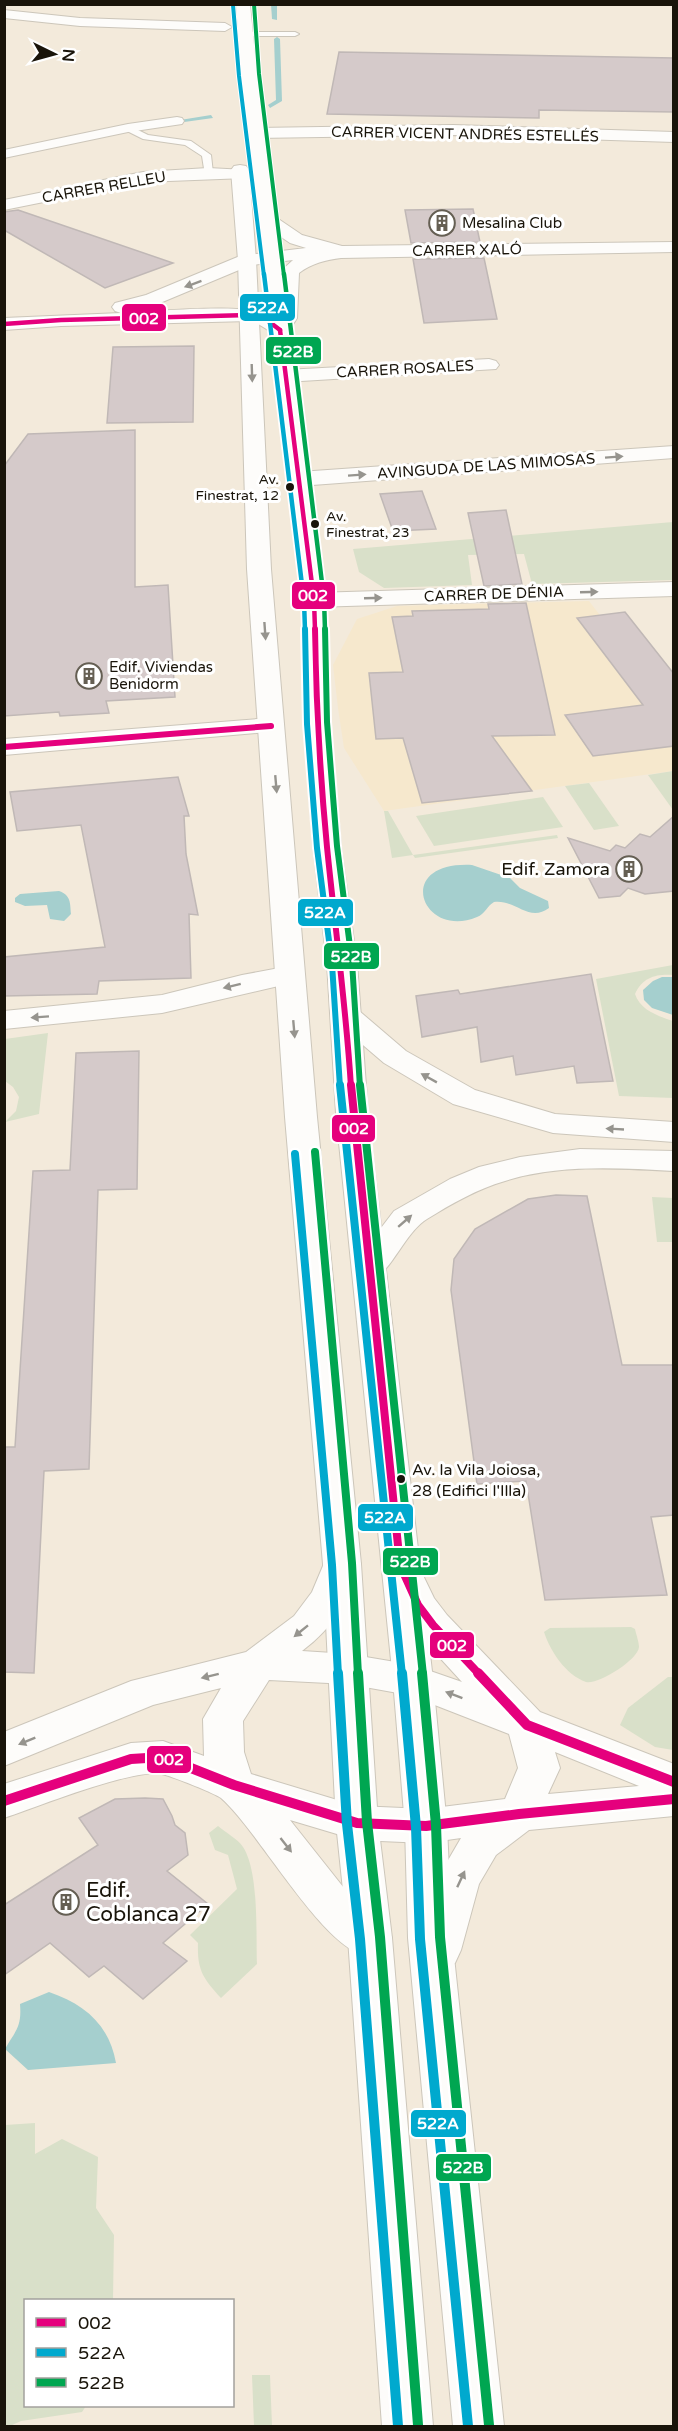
<svg xmlns="http://www.w3.org/2000/svg" width="678" height="2431" viewBox="0 0 678 2431" font-family="'Varela Round',sans-serif">
<rect width="100%" height="100%" fill="#f3eadb"/>
<path fill="#f6e8cd" d="M589 601 673 710V771L384 811 344 748 338 708 333 665 357 619 397 606Z"/>
<g fill="#d9e0c9">
<path d="M673 522V580L532 584 524 554 468 555 472 585 384 588 359 572 353 549Z"/>
<path d="M673 771H674L673 810 648 775Z"/>
<path d="M589 783 619 826 594 830 565 786Z"/>
<path d="M543 797 563 827 434 846 416 816Z"/>
<path d="M384 811H388L413 855 557 835 558 838 415 858 413 855 392 858Z"/>
<path d="M673 965V975C656 974 643 977 635 994 640 1010 658 1016 673 1021V1098L619 1096 596 979Z"/>
<path d="M48 1033 39 1114 5 1122 16 1111 19 1097 13 1087 5 1081V1039Z"/>
<path d="M652 1197 673 1198V1242H657Z"/>
<path d="M631 1627 635 1629C636 1634 639 1642 639 1647 638 1660 598 1685 586 1682 566 1675 550 1651 544 1632L550 1628Z"/>
<path d="M668 1677H673V1750L655 1747 620 1725 628 1708Z"/>
<path d="M218 1826C226 1833 238 1839 243 1847 259 1871 256 1934 257 1964L221 1998C203 1978 197 1970 198 1943L190 1935 237 1889 228 1855 215 1850 209 1833Z"/>
<path d="M35 2123V2154L62 2139 98 2157 96 2208 114 2235 113 2300H26V2406H86L82 2412 21 2421 10 2426H5V2125Z"/>
<path d="M252 2375H270L272 2426H254Z"/>
</g>
<g fill="#a5cfce">
<path d="M472 865 510 878 520 888 548 901 549 908C529 923 515 899 494 902 487 906 485 914 477 917 422 940 392 861 472 865Z"/>
<path d="M59 891C71 895 70 903 71 914L64 921 50 919 47 905 25 906 15 902V898L20 894Z"/>
<path d="M662 977H673V1015L652 1008 644 1000 643 990 653 981Z"/>
<path d="M49 1992C84 2004 109 2024 116 2063L28 2070 5 2049C15 2031 22 2028 20 2004Z"/>
</g>
<g fill="none" stroke-linecap="round" stroke-linejoin="round">
<g fill="#a5cfce" fill-rule="evenodd">
<path d="M271 4H277V20L272 19Z"/>
<path d="M277 37 280 39 282 101 270 108 268 105 276 100 274 39Z"/>
<path d="M211 115 213 118 177 123 174 121Z"/>
</g>
</g>
<g fill="#d5caca" stroke="#c0b8b6" stroke-width="1.5">
<path d="M339 52 674 58V112L539 110V118L327 114Z"/>
<path d="M473 209 480 242 411 243 405 210Z"/>
<path d="M18 210 173 263 105 288 4 230V212Z"/>
<path d="M484 258 497 319 424 323 413 259Z"/>
<path d="M194 346 193 422 107 423 113 347Z"/>
<path d="M135 430V587L168 585 175 697 106 701 109 713 60 716 59 712 4 716V466L28 434Z"/>
<path d="M422 491 436 529 393 531 380 494Z"/>
<path d="M506 510 522 584 484 586 468 513Z"/>
<path d="M526 603 555 735 492 736 532 791 422 803 403 738 376 739 369 673 403 672 392 617 413 616 412 611 489 609 488 604Z"/>
<path d="M625 612 674 674V746L593 756 565 715 643 705 577 618Z"/>
<path d="M178 777 189 816H184L186 854 198 915 189 914 191 978 99 981 97 994 4 996V957L105 947 81 825 17 831 10 792Z"/>
<path d="M674 816V891L645 894 628 888 620 896 599 898 568 838 610 851 616 845 625 848 640 834 650 837Z"/>
<path d="M591 974 613 1081 577 1083 574 1066 516 1075 513 1056 481 1062 477 1027 422 1037 416 996 458 990 460 994Z"/>
<path d="M139 1051 137 1189 98 1190 89 1469 44 1471 34 1673 4 1672V1447H15L33 1171 70 1170 76 1053Z"/>
<path d="M556 1195 587 1196 622 1365H674V1515L651 1517 667 1595 545 1600 526 1481 477 1484 451 1290 454 1259 475 1229 528 1199Z"/>
<path d="M145 1798 163 1799 172 1816 175 1825 185 1833 188 1855 167 1871 208 1904 163 1943 187 1961 143 1999 104 1966 89 1977 50 1943 4 1975V1905L98 1845 79 1818 115 1799Z"/>
</g>
<g fill="none" stroke-linecap="round" stroke-linejoin="round">
<g stroke="#ccc6ba" stroke-width="2">
<g id="service">
<path d="M246 32H295L299 34 295 36H243L242 34Z"/>
<path d="M128 125 148 135 191 141 211 155 213 173 205 175 202 156 185 145 143 139 125 130 124 128Z"/>
</g>
</g>
<g stroke="#ccc6ba" stroke-width="2">
<path id="pedestrian" d="M177 117 182 118 184 121 182 124 128 132 4 158V150L128 124Z"/>
</g>
<g stroke="#ccc6ba" stroke-width="2">
<g id="minor">
<path d="M4 10 80 18 225 23 232 27 225 31 80 26 4 18Z"/>
<path d="M453 125 674 132V142L453 135 256 138 248 133 256 128Z"/>
<path d="M208 168 246 170 249 174 246 178 143 182 4 210V200L143 172Z"/>
<path d="M268 215 274 216 302 235 342 246 674 242V252L341 258C326 260 312 263 299 273L297 318 287 334C271 338 264 323 249 321L61 326 4 330V318L121 313 115 311 112 307 115 303 146 295 240 256 306 248 290 243 262 224 259 220 262 216ZM293 260 281 271 277 318C255 301 155 312 123 313L160 303 251 265Z"/>
<path d="M489 359 496 361 499 365 496 369 285 382 278 380 275 376 278 372 285 370Z"/>
<path d="M674 446V458L299 486 291 484 288 479 291 474 299 472Z"/>
<path d="M674 582V596L314 607 306 605 302 600 306 595 314 593Z"/>
<path d="M271 718 280 721 284 726 280 731 4 755V739Z"/>
<path d="M290 966 300 969 305 975 300 981 162 1013 4 1029V1011L162 995 242 975Z"/>
<path d="M347 1007 358 1010 406 1051 475 1090 555 1114 674 1122V1142L553 1133 453 1104 384 1063 336 1022 332 1016 336 1010Z"/>
<path d="M580 1149 674 1151V1171C618 1168 559 1164 505 1181 477 1189 451 1204 427 1219 407 1231 392 1268 379 1274 372 1278 365 1276 357 1274L352 1266 394 1211 450 1179 479 1167 520 1157Z"/>
<path d="M342 1550 356 1554 361 1564C347 1602 335 1626 302 1651L348 1654 413 1665 462 1682 419 1635 404 1615 386 1577 391 1567 405 1563 419 1567 434 1598 447 1615 540 1712 674 1764V1816L529 1830 496 1855 479 1884 461 1950 455 1963 439 1969 423 1963 417 1950 436 1881 461 1838 426 1843 357 1840 290 1820 359 1907 386 1925 392 1938 386 1951C380 1953 374 1957 368 1956 323 1950 259 1831 221 1798 214 1793 171 1776 162 1774 133 1768 37 1807 4 1818V1784L131 1743 163 1741 204 1756 203 1719 221 1688 153 1705 4 1766V1732L131 1681 246 1652 294 1616 312 1592 328 1554ZM269 1680 348 1684 409 1695 509 1734 518 1768 505 1799 426 1809 357 1806 251 1774 244 1752 243 1721ZM555 1752 639 1786 548 1794 560 1768Z"/>
</g>
</g>
<g stroke="#ccc6ba" stroke-width="2">
<g id="secondary">
<path d="M236 4H250L257 75 326 600 330 723 341 847 357 963 368 1113 433 1680 447 1826 452 1938 504 2426H453L408 1938 405 1826 393 1680 336 1113 327 963 313 847 304 723 302 600 241 75Z"/>
<path d="M240 165 246 166 249 170 256 260 271 569 317 1117 361 1564 378 1823 392 1938 433 2426H382L348 1938 336 1823 323 1564 285 1117 247 569 238 260 231 170 234 166Z"/>
</g>
</g>
<use href="#service" fill="#fdfcfa" fill-rule="evenodd"/>
<use href="#pedestrian" fill="#fdfcfa" fill-rule="evenodd"/>
<use href="#minor" fill="#fdfcfa" fill-rule="evenodd"/>
<use href="#secondary" fill="#fdfcfa" fill-rule="evenodd"/>
<g stroke="#fff" stroke-width="8">
<g id="bus-1-far3">
<path d="M4 324 61 320 249 315 263 317 280 330"/>
<path d="M280 330 314 600 315 630"/>
</g>
</g>
<g stroke="#fff" stroke-width="10">
<g id="bus-1-far2">
<path d="M315 629C316 702 320 774 327 847 335 927 346 1006 351 1087"/>
<path d="M4 747 271 726"/>
</g>
</g>
<g stroke="#fff" stroke-width="13">
<path id="bus-1-far1" d="M351 1085 400 1565 418 1605 433 1625 480 1675"/>
</g>
<g stroke="#fff" stroke-width="15">
<g id="bus-1">
<path d="M478 1673 527 1725 674 1782"/>
<path d="M4 1801 131 1759 163 1757 234 1785 357 1823 426 1826 519 1814 674 1799"/>
</g>
</g>
<g stroke="#fff" stroke-width="6">
<path id="bus-2-far4" d="M233 5 239 76 264 276"/>
</g>
<g stroke="#fff" stroke-width="8">
<path id="bus-2-far3" d="M264 274 304 601 305 630"/>
</g>
<g stroke="#fff" stroke-width="10">
<path id="bus-2-far2" d="M305 629 307 724 317 848 332 964 340 1087"/>
</g>
<g stroke="#fff" stroke-width="13">
<g id="bus-2-far1">
<path d="M340 1085 402 1675"/>
<path d="M295 1154 332 1565 338 1675"/>
</g>
</g>
<g stroke="#fff" stroke-width="15">
<g id="bus-2">
<path d="M338 1673 347 1824 360 1939 398 2426"/>
<path d="M402 1673 416 1827 420 1939 468 2426"/>
</g>
</g>
<g stroke="#fff" stroke-width="6">
<path id="bus-3-far4" d="M254 4 259 74 284 276"/>
</g>
<g stroke="#fff" stroke-width="8">
<path id="bus-3-far3" d="M284 274 324 599 325 630"/>
</g>
<g stroke="#fff" stroke-width="10">
<path id="bus-3-far2" d="M325 629 327 722 337 846 352 962 360 1087"/>
</g>
<g stroke="#fff" stroke-width="13">
<g id="bus-3-far1">
<path d="M360 1085 423 1675"/>
<path d="M315 1152 352 1563 358 1675"/>
</g>
</g>
<g stroke="#fff" stroke-width="15">
<g id="bus-3">
<path d="M358 1673 367 1822 380 1937 418 2425"/>
<path d="M422 1673 436 1825 440 1937 489 2425"/>
</g>
</g>
<use href="#bus-1-far3" stroke="#e5007d" stroke-width="4.5"/>
<use href="#bus-1-far2" stroke="#e5007d" stroke-width="6"/>
<use href="#bus-1-far1" stroke="#e5007d" stroke-width="8"/>
<use href="#bus-1" stroke="#e5007d" stroke-width="10"/>
<use href="#bus-2-far4" stroke="#00a9ce" stroke-width="4"/>
<use href="#bus-2-far3" stroke="#00a9ce" stroke-width="4.5"/>
<use href="#bus-2-far2" stroke="#00a9ce" stroke-width="6"/>
<use href="#bus-2-far1" stroke="#00a9ce" stroke-width="8"/>
<use href="#bus-2" stroke="#00a9ce" stroke-width="10"/>
<use href="#bus-3-far4" stroke="#00a651" stroke-width="4"/>
<use href="#bus-3-far3" stroke="#00a651" stroke-width="4.5"/>
<use href="#bus-3-far2" stroke="#00a651" stroke-width="6"/>
<use href="#bus-3-far1" stroke="#00a651" stroke-width="8"/>
<use href="#bus-3" stroke="#00a651" stroke-width="10"/>
</g>
<defs><path id="oneway-solid" d="M-6-.8H1V-3.2L6.5 0L1 3.2V.8H-6Z" transform="scale(1.5)"/></defs>
<g fill="#96948e">
<use href="#oneway-solid" transform="translate(193 284) rotate(160)"/>
<use href="#oneway-solid" transform="translate(252 373) rotate(88)"/>
<use href="#oneway-solid" transform="translate(614 457) rotate(-4)"/>
<use href="#oneway-solid" transform="translate(357 475) rotate(-4)"/>
<use href="#oneway-solid" transform="translate(589 592) rotate(-2)"/>
<use href="#oneway-solid" transform="translate(373 598) rotate(-2)"/>
<use href="#oneway-solid" transform="translate(265 631) rotate(86)"/>
<use href="#oneway-solid" transform="translate(276 784) rotate(85)"/>
<use href="#oneway-solid" transform="translate(232 986) rotate(166)"/>
<use href="#oneway-solid" transform="translate(40 1017) rotate(176)"/>
<use href="#oneway-solid" transform="translate(294 1029) rotate(85)"/>
<use href="#oneway-solid" transform="translate(429 1078) rotate(-151)"/>
<use href="#oneway-solid" transform="translate(615 1129) rotate(-177)"/>
<use href="#oneway-solid" transform="translate(405 1221) rotate(-41)"/>
<use href="#oneway-solid" transform="translate(301 1631) rotate(141)"/>
<use href="#oneway-solid" transform="translate(210 1676) rotate(166)"/>
<use href="#oneway-solid" transform="translate(454 1695) rotate(-159)"/>
<use href="#oneway-solid" transform="translate(27 1741) rotate(158)"/>
<use href="#oneway-solid" transform="translate(286 1845) rotate(52)"/>
<use href="#oneway-solid" transform="translate(461 1879) rotate(-65)"/>
</g>
<defs>
<g id="building-ring" transform="scale(1.35)"><circle r="9.5" fill="#fff" stroke="#655f53" stroke-width="1.5"/><path d="M-4-6H4V6H1V3H-1V6H-4ZM-2.5-4.3h1.7v1.8h-1.7ZM.8-4.3h1.7v1.8H.8ZM-2.5-1h1.7V.8h-1.7ZM.8-1h1.7V.8H.8Z" fill="#655f53"/></g>
</defs>
<g fill-rule="evenodd">
<use href="#building-ring" x="442" y="223"/>
<use href="#building-ring" x="89" y="676"/>
<use href="#building-ring" x="629" y="869"/>
<use href="#building-ring" x="66" y="1902"/>
</g>
<g fill="#19140a" stroke="#fff" stroke-width="2">
<circle cx="290" cy="487" r="5"/>
<circle cx="315" cy="524" r="5"/>
<circle cx="401" cy="1479" r="5"/>
</g>
<g text-anchor="middle" dominant-baseline="central" stroke-width="6" stroke-linejoin="round" paint-order="stroke">
<g font-size="14" fill="#19140a" stroke="#fff" text-anchor="end">
<text x="279" y="479">Av.<tspan x="279" dy="16">Finestrat, 12</tspan></text>
<text x="326" y="516" text-anchor="start">Av.<tspan x="326" dy="16">Finestrat, 23</tspan></text>
</g>
<g font-size="15" fill="#19140a" stroke="#fff">
<text transform="translate(465 134) rotate(1)">CARRER VICENT ANDRÉS ESTELLÉS</text>
<text transform="translate(104 187) rotate(-10)">CARRER RELLEU</text>
<text transform="translate(467 250) rotate(-1)">CARRER XALÓ</text>
<text transform="translate(405 369) rotate(-3)">CARRER ROSALES</text>
<text transform="translate(486 466) rotate(-4)">AVINGUDA DE LAS MIMOSAS</text>
<text transform="translate(494 594) rotate(-2)">CARRER DE DÉNIA</text>
</g>
<g font-size="15" fill="#19140a" stroke="#fff" text-anchor="start">
<text x="462" y="223">Mesalina Club</text>
<text x="109" y="667">Edif. Viviendas<tspan x="109" dy="17">Benidorm</tspan></text>
</g>
<g font-size="16" fill="#19140a" stroke="#fff" text-anchor="start">
<text x="412" y="1470">Av. la Vila Joiosa,<tspan x="412" dy="21">28 (Edifici l'Illa)</tspan></text>
</g>
<g font-size="18" fill="#19140a" stroke="#fff" text-anchor="end">
<text x="610" y="869">Edif. Zamora</text>
</g>
<g font-size="21" fill="#19140a" stroke="#fff" text-anchor="start">
<text x="86" y="1890">Edif.<tspan x="86" dy="24">Coblanca 27</tspan></text>
</g>
</g>
<g stroke="#fff" stroke-width="2">
<rect x="239" y="293" width="57" height="29" rx="6" fill="#00a9ce"/>
<rect x="121" y="303" width="46" height="29" rx="6" fill="#e5007d"/>
<rect x="265" y="336" width="57" height="29" rx="6" fill="#00a651"/>
<rect x="291" y="581" width="45" height="29" rx="6" fill="#e5007d"/>
<rect x="297" y="898" width="57" height="29" rx="6" fill="#00a9ce"/>
<rect x="323" y="942" width="57" height="28" rx="6" fill="#00a651"/>
<rect x="331" y="1114" width="45" height="29" rx="6" fill="#e5007d"/>
<rect x="357" y="1503" width="57" height="29" rx="6" fill="#00a9ce"/>
<rect x="382" y="1547" width="57" height="29" rx="6" fill="#00a651"/>
<rect x="429" y="1631" width="46" height="28" rx="6" fill="#e5007d"/>
<rect x="146" y="1745" width="46" height="29" rx="6" fill="#e5007d"/>
<rect x="410" y="2109" width="57" height="29" rx="6" fill="#00a9ce"/>
<rect x="435" y="2153" width="57" height="29" rx="6" fill="#00a651"/>
</g>
<g font-size="16" text-anchor="middle" font-weight="bold" fill="#fff">
<text x="268" y="313">522A</text>
<text x="144" y="324">002</text>
<text x="293" y="357">522B</text>
<text x="313" y="601">002</text>
<text x="325" y="918">522A</text>
<text x="351" y="962">522B</text>
<text x="354" y="1134">002</text>
<text x="385" y="1523">522A</text>
<text x="410" y="1567">522B</text>
<text x="452" y="1651">002</text>
<text x="169" y="1765">002</text>
<text x="438" y="2129">522A</text>
<text x="463" y="2173">522B</text>
</g>
<rect width="678" height="2431" fill="none" stroke="#19140a" stroke-width="12"/>
<rect x="24" y="2299" width="210" height="108" fill="#ffffff" stroke="#a3a19d" stroke-width="1.5"/>
<rect x="36" y="2318" width="30" height="9" fill="#e5007d" stroke="#a3a19d" stroke-width="1.5"/>
<text x="78" y="2329" font-size="18" fill="#19140a">002</text>
<rect x="36" y="2348" width="30" height="9" fill="#00a9ce" stroke="#a3a19d" stroke-width="1.5"/>
<text x="78" y="2359" font-size="18" fill="#19140a">522A</text>
<rect x="36" y="2378" width="30" height="9" fill="#00a651" stroke="#a3a19d" stroke-width="1.5"/>
<text x="78" y="2389" font-size="18" fill="#19140a">522B</text>
<g transform="translate(54 54) rotate(95)" stroke="#ffffff" stroke-width="4.5" paint-order="stroke">
<path d="M0-4.5L10 22L0 15L-10 22Z" fill="#19140a"/>
<text y="-9" font-size="16" font-weight="bold" text-anchor="middle" fill="#19140a">N</text>
</g>
</svg>
